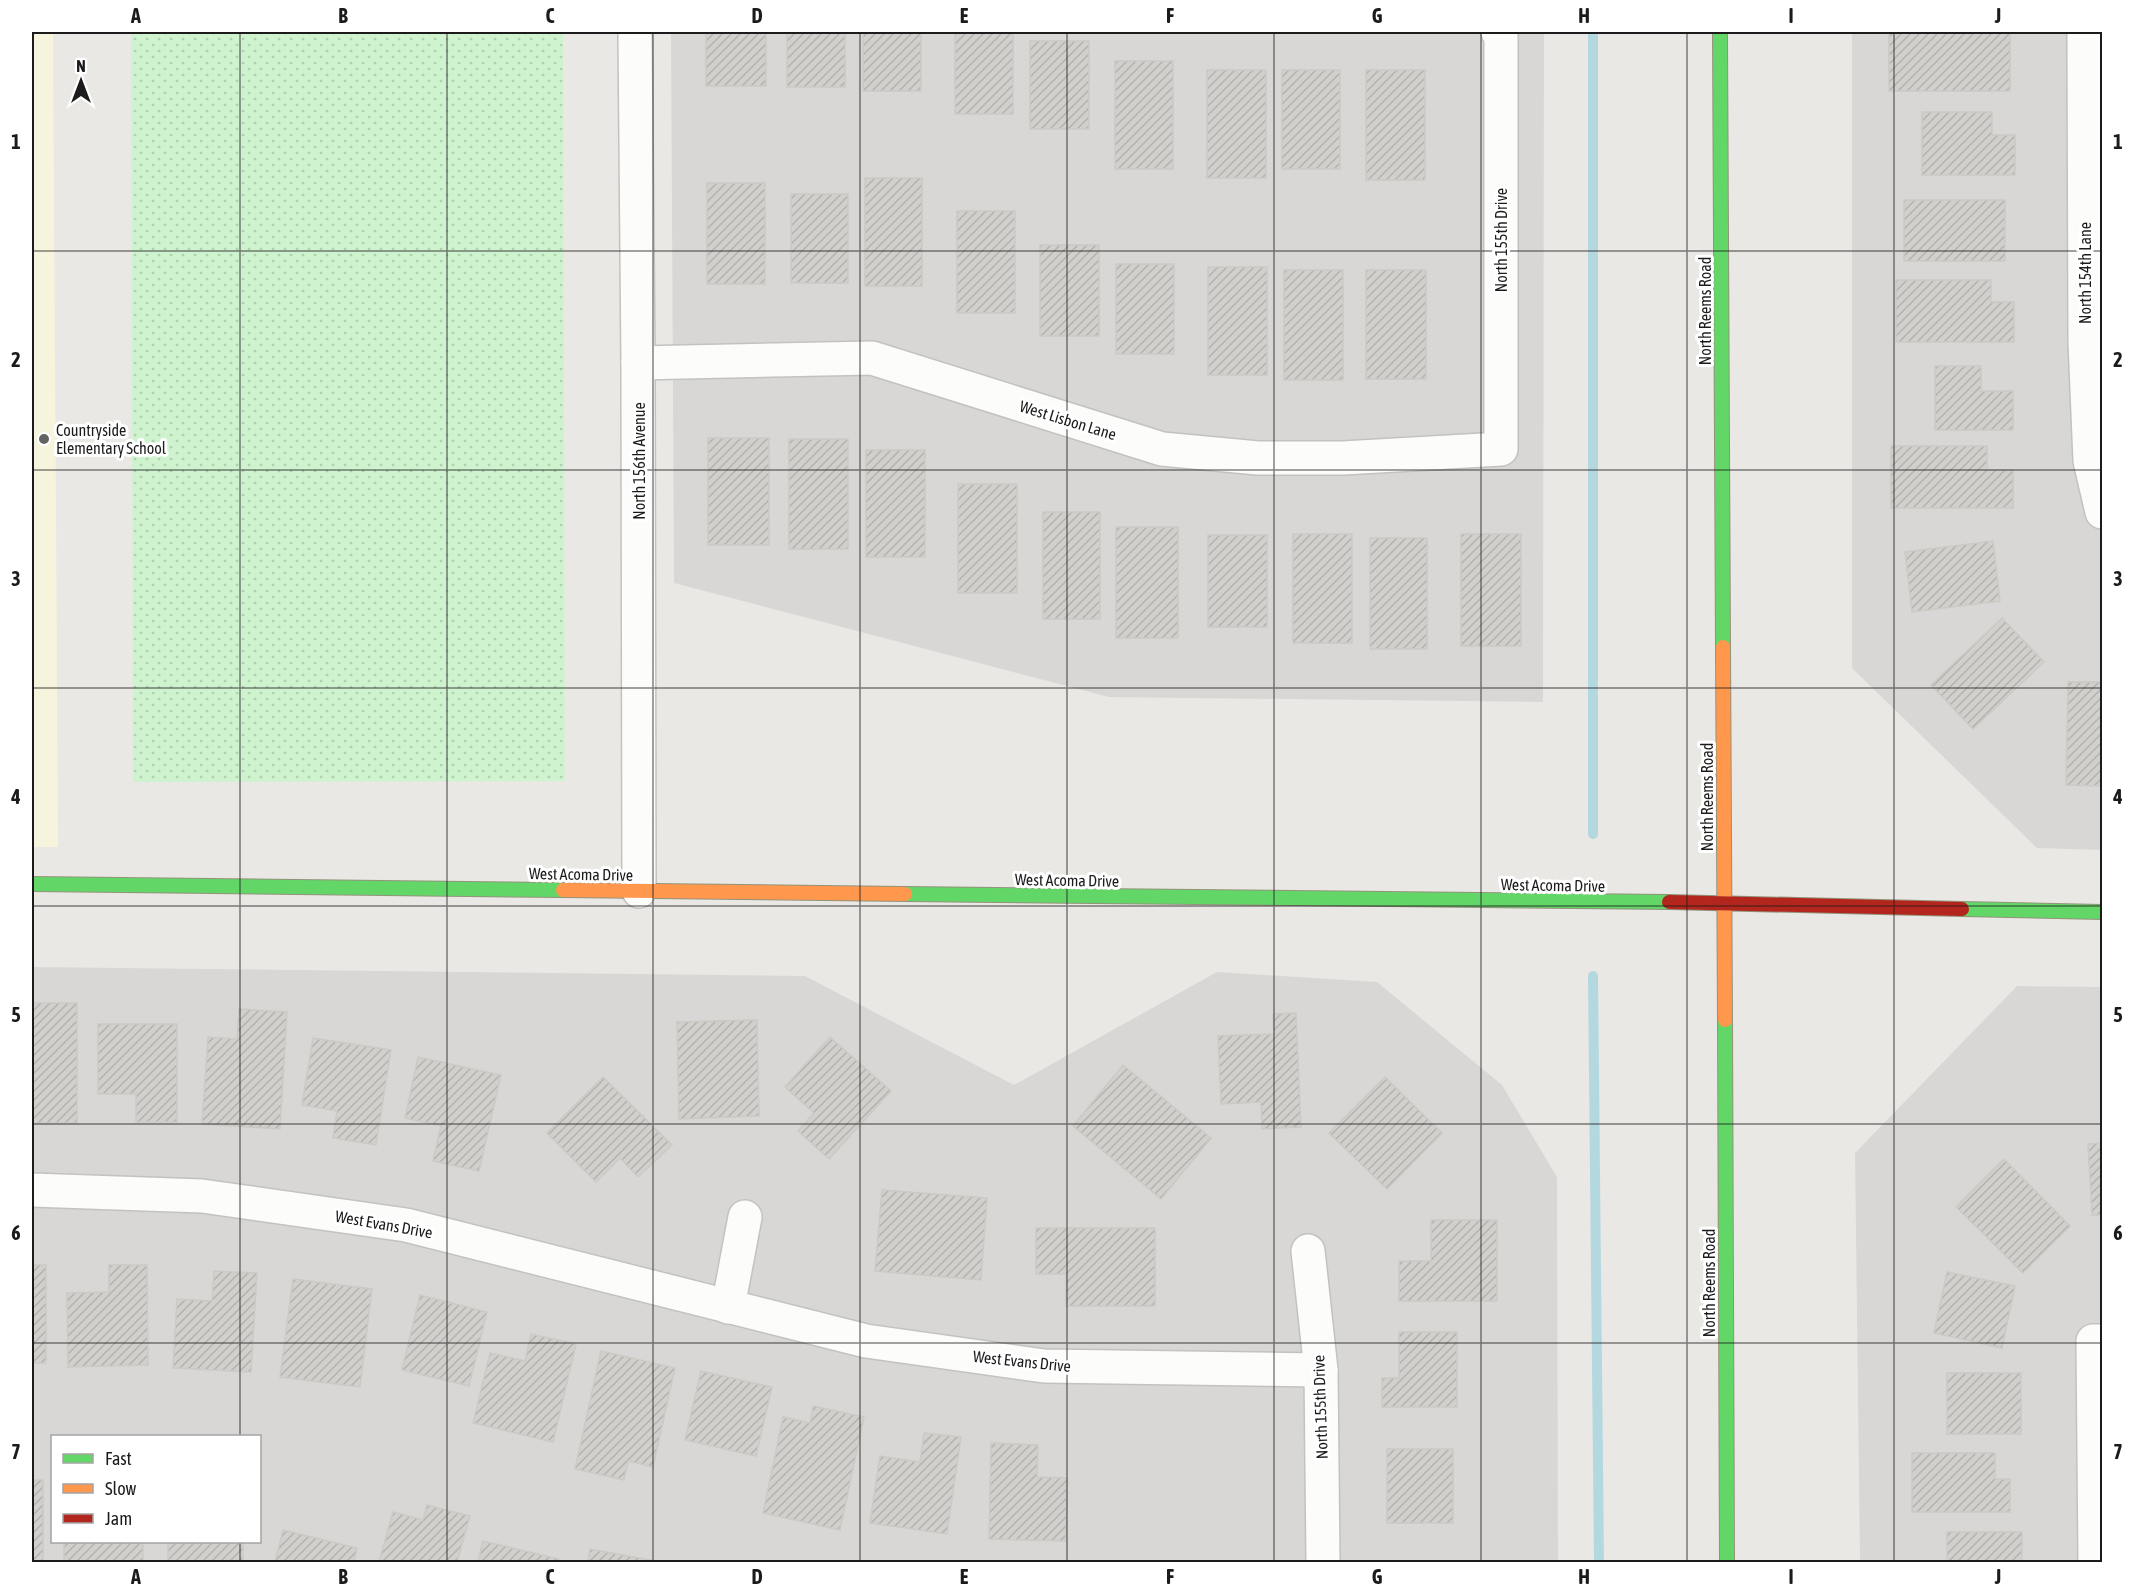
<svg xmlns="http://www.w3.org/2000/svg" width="2134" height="1594" viewBox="0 0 2134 1594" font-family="'Asap Condensed',sans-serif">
<defs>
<pattern id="park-dots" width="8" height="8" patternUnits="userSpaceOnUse" patternTransform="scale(1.5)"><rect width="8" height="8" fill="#cef3ce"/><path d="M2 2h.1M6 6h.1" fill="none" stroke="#b0d0b0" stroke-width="1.8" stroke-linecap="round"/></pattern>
<pattern id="building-hatch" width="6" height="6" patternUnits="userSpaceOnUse" patternTransform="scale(1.5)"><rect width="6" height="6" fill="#d2d0cc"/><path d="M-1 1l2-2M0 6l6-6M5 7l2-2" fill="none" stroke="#b4b2af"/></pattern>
</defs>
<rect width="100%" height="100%" fill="#eae8e4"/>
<g fill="#d9d7d5" fill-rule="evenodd">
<path d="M671 32H1544L1543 702 1109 697 674 583Z"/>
<path d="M1852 32H2102V850L2037 848 1852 668Z"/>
<path d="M32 967 805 976 1014 1085 1217 972 1377 982 1502 1085 1557 1177 1558 1562H32ZM52 1436H260V1542H52Z"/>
<path d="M2017 986 2102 987V1562H1860L1855 1153Z"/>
</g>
<path fill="#f6f4dd" d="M32 32H53L58 847H32Z"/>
<path fill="url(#park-dots)" d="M131 32H563L565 781 133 782Z"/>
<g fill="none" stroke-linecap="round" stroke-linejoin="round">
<g stroke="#b4d8e0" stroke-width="10">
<path d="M1593 32V834"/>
<path d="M1593 976 1599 1562"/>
</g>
</g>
<g fill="url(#building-hatch)" stroke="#cdc9c5" stroke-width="1.5">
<rect x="706" y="32" width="60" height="54"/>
<rect x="787" y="32" width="58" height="55"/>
<rect x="863" y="32" width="58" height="59"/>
<rect x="955" y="32" width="58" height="82"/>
<rect x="1889" y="32" width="121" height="59"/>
<rect x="1030" y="41" width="59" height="88"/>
<rect x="1115" y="61" width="58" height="108"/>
<rect x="1207" y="70" width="59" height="108"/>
<rect x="1282" y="70" width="58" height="99"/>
<rect x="1366" y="70" width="59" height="110"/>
<path d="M1922 112H1992V135H2015V175H1922Z"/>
<rect x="865" y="178" width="57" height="108"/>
<rect x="707" y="183" width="58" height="101"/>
<rect x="791" y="194" width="57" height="89"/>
<rect x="1904" y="200" width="101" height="61"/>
<rect x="957" y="211" width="58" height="102"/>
<rect x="1040" y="245" width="59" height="91"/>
<rect x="1116" y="264" width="58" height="90"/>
<rect x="1208" y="267" width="59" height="108"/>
<rect x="1284" y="270" width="59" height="110"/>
<rect x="1366" y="270" width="60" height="109"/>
<path d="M1896 280H1991V302H2014V342H1896Z"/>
<path d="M1935 366H1981V391H2013V430H1935Z"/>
<rect x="708" y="438" width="61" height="107"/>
<rect x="789" y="439" width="59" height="110"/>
<path d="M1891 446H1987V470H2013V508H1891Z"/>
<rect x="866" y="450" width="59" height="107"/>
<rect x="958" y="484" width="59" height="109"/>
<rect x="1043" y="512" width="57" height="107"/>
<rect x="1116" y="527" width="62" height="111"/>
<rect x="1293" y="534" width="59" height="109"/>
<rect x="1461" y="534" width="60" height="112"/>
<rect x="1208" y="535" width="59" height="92"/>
<rect x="1370" y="538" width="57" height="111"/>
<path d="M1993 541 2000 601 1912 612 1905 552Z"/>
<path d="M2002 618 2044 662 1973 729 1931 685Z"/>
<path d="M2068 682H2102V786L2066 785Z"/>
<rect x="32" y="1003" width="45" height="120"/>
<path d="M239 1009 287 1012 280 1129 202 1124 208 1037 237 1039Z"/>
<path d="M1296 1013 1301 1127 1262 1129 1261 1102 1221 1104 1218 1036 1274 1034 1273 1014Z"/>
<path d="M757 1020 759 1116 679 1119 677 1022Z"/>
<path d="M98 1024H177V1122H136V1094H98Z"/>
<path d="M830 1037 891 1091 829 1159 798 1131 814 1113 785 1087Z"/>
<path d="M313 1038 391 1050 376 1145 333 1138 337 1111 302 1105Z"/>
<path d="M418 1057 501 1075 479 1171 433 1161 441 1126 405 1118Z"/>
<path d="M1123 1065 1211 1138 1161 1199 1073 1126Z"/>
<path d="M603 1077 672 1145 638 1177 620 1158 596 1182 547 1133Z"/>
<path d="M1385 1077 1442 1133 1387 1189 1329 1133Z"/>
<path d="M2102 1143V1215H2092L2088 1144Z"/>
<path d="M2004 1159 2070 1226 2023 1273 1956 1207Z"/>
<path d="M882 1190 987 1198 981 1280 875 1271Z"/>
<path d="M1431 1220H1497V1301H1399V1261H1431Z"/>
<path d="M1036 1228H1155V1306H1066V1274H1036Z"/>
<rect x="32" y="1265" width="14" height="98"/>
<path d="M109 1265H147L148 1365 68 1367 67 1293 109 1292Z"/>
<path d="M214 1271 257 1273 251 1372 173 1368 177 1299 212 1301Z"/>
<path d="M1947 1272 2015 1286 2002 1348 1934 1333Z"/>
<path d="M293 1279 372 1289 360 1387 280 1377Z"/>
<path d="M420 1295 487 1312 469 1386 402 1370Z"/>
<path d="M1399 1332H1457V1407H1382V1378H1399Z"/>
<path d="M531 1334 576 1344 553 1442 473 1423 490 1353 525 1361Z"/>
<path d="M601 1351 675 1368 653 1467 628 1461 624 1480 575 1469Z"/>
<path d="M701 1371 772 1387 756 1456 685 1440Z"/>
<rect x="1947" y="1373" width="74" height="61"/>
<path d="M813 1406 864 1417 840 1530 763 1513 783 1417 810 1423Z"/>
<path d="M924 1433 961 1437 947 1534 870 1523 880 1456 920 1462Z"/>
<path d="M991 1443 1038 1445 1037 1477 1067 1478 1066 1541 989 1539Z"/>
<rect x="1387" y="1449" width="66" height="74"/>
<path d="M1912 1453H1995V1479H2010V1512H1912Z"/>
<rect x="32" y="1480" width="11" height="82"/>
<path d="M427 1505 470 1516 457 1562H379L393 1512 423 1520Z"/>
<path d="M283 1530 357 1548 354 1562H275Z"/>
<rect x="1947" y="1532" width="75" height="30"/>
<path d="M483 1541 559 1559 558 1562H478Z"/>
<rect x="64" y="1542" width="79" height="20"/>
<rect x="168" y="1542" width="75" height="20"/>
<path d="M590 1549 661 1562H588Z"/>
<rect x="1383" y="1561" width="82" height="1"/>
</g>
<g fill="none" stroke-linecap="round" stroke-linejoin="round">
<g stroke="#c2c2c0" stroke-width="36">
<g id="street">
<path d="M635 32 638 363 639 891"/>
<path d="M2084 32 2085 341 2090 461 2102 512"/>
<path d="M638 363 872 358 1162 449 1258 458H1343L1501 449V36L1498 32"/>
<path d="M32 1190 202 1196 406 1225 866 1341 1044 1366 1321 1370"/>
<path d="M1308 1251 1321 1370 1323 1562"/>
<path d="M728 1307 745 1217"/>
<path d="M2095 1562 2093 1341H2102"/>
</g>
</g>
<g stroke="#93937c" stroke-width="16">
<g id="fast">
<path d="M1720 32 1723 647"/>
<path d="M32 884 563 890"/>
<path d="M905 894 1669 902"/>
<path d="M1962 909 2102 912"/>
<path d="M1725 1020 1727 1562"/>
</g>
</g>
<g stroke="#93937c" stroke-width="16">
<g id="slow">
<path d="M1723 647 1725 1020"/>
<path d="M563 890 905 894"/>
</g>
</g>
<g stroke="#93937c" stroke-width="16">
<path id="jam" d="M1669 902 1962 909"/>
</g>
<use href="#street" stroke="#fcfcfb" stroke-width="33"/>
<use href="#fast" stroke="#63d668" stroke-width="14"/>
<use href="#slow" stroke="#ff974d" stroke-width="14"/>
<use href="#jam" stroke="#b3261e" stroke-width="14"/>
</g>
<path fill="none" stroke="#1b1b1b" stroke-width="1.5" stroke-opacity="0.55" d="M240 32V1436M447 32V1562M653 32V1562M860 32V1562M1067 32V1562M1274 32V1562M1481 32V1562M1687 32V1562M1894 32V1562M32 251H2102M32 470H2102M32 688H2102M32 906H2102M32 1124H2102M32 1343H2102M240 1542V1562"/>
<circle fill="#636361" stroke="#fff" stroke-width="2" cx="44" cy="439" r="6"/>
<g text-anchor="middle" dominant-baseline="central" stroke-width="6" stroke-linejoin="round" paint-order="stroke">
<g font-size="16" fill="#1b1b1b" stroke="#fff">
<text transform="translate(1501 240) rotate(-90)">North 155th Drive</text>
<text transform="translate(2085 273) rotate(-90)">North 154th Lane</text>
<text transform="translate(1705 311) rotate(-90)">North Reems Road</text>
<text transform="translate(1068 420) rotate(17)">West Lisbon Lane</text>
<text transform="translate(639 461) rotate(-90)">North 156th Avenue</text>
<text transform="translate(1707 797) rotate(-90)">North Reems Road</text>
<text transform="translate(581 874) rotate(1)">West Acoma Drive</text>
<text transform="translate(1067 880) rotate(1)">West Acoma Drive</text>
<text transform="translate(1553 885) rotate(1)">West Acoma Drive</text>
<text transform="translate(384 1224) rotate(10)">West Evans Drive</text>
<text transform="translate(1709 1283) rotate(-90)">North Reems Road</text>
<text transform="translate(1022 1361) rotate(6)">West Evans Drive</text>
<text transform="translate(1320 1407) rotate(-92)">North 155th Drive</text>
</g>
<g font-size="16" fill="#1b1b1b" stroke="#fff" text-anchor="start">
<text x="56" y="430">Countryside<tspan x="56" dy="18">Elementary School</tspan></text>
</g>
</g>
<rect width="2134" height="1594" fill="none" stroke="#ffffff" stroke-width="66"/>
<rect x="51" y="1435" width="210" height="108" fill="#ffffff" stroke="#a4a4a4" stroke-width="1.5"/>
<rect x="63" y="1454" width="30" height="9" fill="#63d668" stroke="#a4a4a4" stroke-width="1.5"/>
<text x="105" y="1465" font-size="18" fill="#1b1b1b">Fast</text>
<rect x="63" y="1484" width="30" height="9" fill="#ff974d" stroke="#a4a4a4" stroke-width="1.5"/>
<text x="105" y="1495" font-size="18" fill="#1b1b1b">Slow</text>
<rect x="63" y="1514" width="30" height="9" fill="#b3261e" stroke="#a4a4a4" stroke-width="1.5"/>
<text x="105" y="1525" font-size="18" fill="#1b1b1b">Jam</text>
<g transform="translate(81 81)" stroke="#ffffff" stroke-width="4.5" paint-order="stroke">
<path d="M0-4.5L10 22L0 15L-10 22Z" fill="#1b1b1b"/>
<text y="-9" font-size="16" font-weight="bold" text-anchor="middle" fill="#1b1b1b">N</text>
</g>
<rect x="33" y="33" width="2068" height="1528" fill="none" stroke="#1b1b1b" stroke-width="2"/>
<g font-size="20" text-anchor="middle" font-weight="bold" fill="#1b1b1b">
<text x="136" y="23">A</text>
<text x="343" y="23">B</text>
<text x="550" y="23">C</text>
<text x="757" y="23">D</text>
<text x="964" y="23">E</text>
<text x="1170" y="23">F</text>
<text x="1377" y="23">G</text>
<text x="1584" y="23">H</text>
<text x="1791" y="23">I</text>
<text x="1998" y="23">J</text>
<text x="16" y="149">1</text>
<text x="2118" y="149">1</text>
<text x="16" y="367">2</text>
<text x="2118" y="367">2</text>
<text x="16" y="586">3</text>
<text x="2118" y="586">3</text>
<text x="16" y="804">4</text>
<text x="2118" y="804">4</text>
<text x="16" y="1022">5</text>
<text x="2118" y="1022">5</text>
<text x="16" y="1240">6</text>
<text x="2118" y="1240">6</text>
<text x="16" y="1459">7</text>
<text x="2118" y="1459">7</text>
<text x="136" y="1584">A</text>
<text x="343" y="1584">B</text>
<text x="550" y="1584">C</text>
<text x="757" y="1584">D</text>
<text x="964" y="1584">E</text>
<text x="1170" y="1584">F</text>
<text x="1377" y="1584">G</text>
<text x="1584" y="1584">H</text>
<text x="1791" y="1584">I</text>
<text x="1998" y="1584">J</text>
</g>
</svg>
